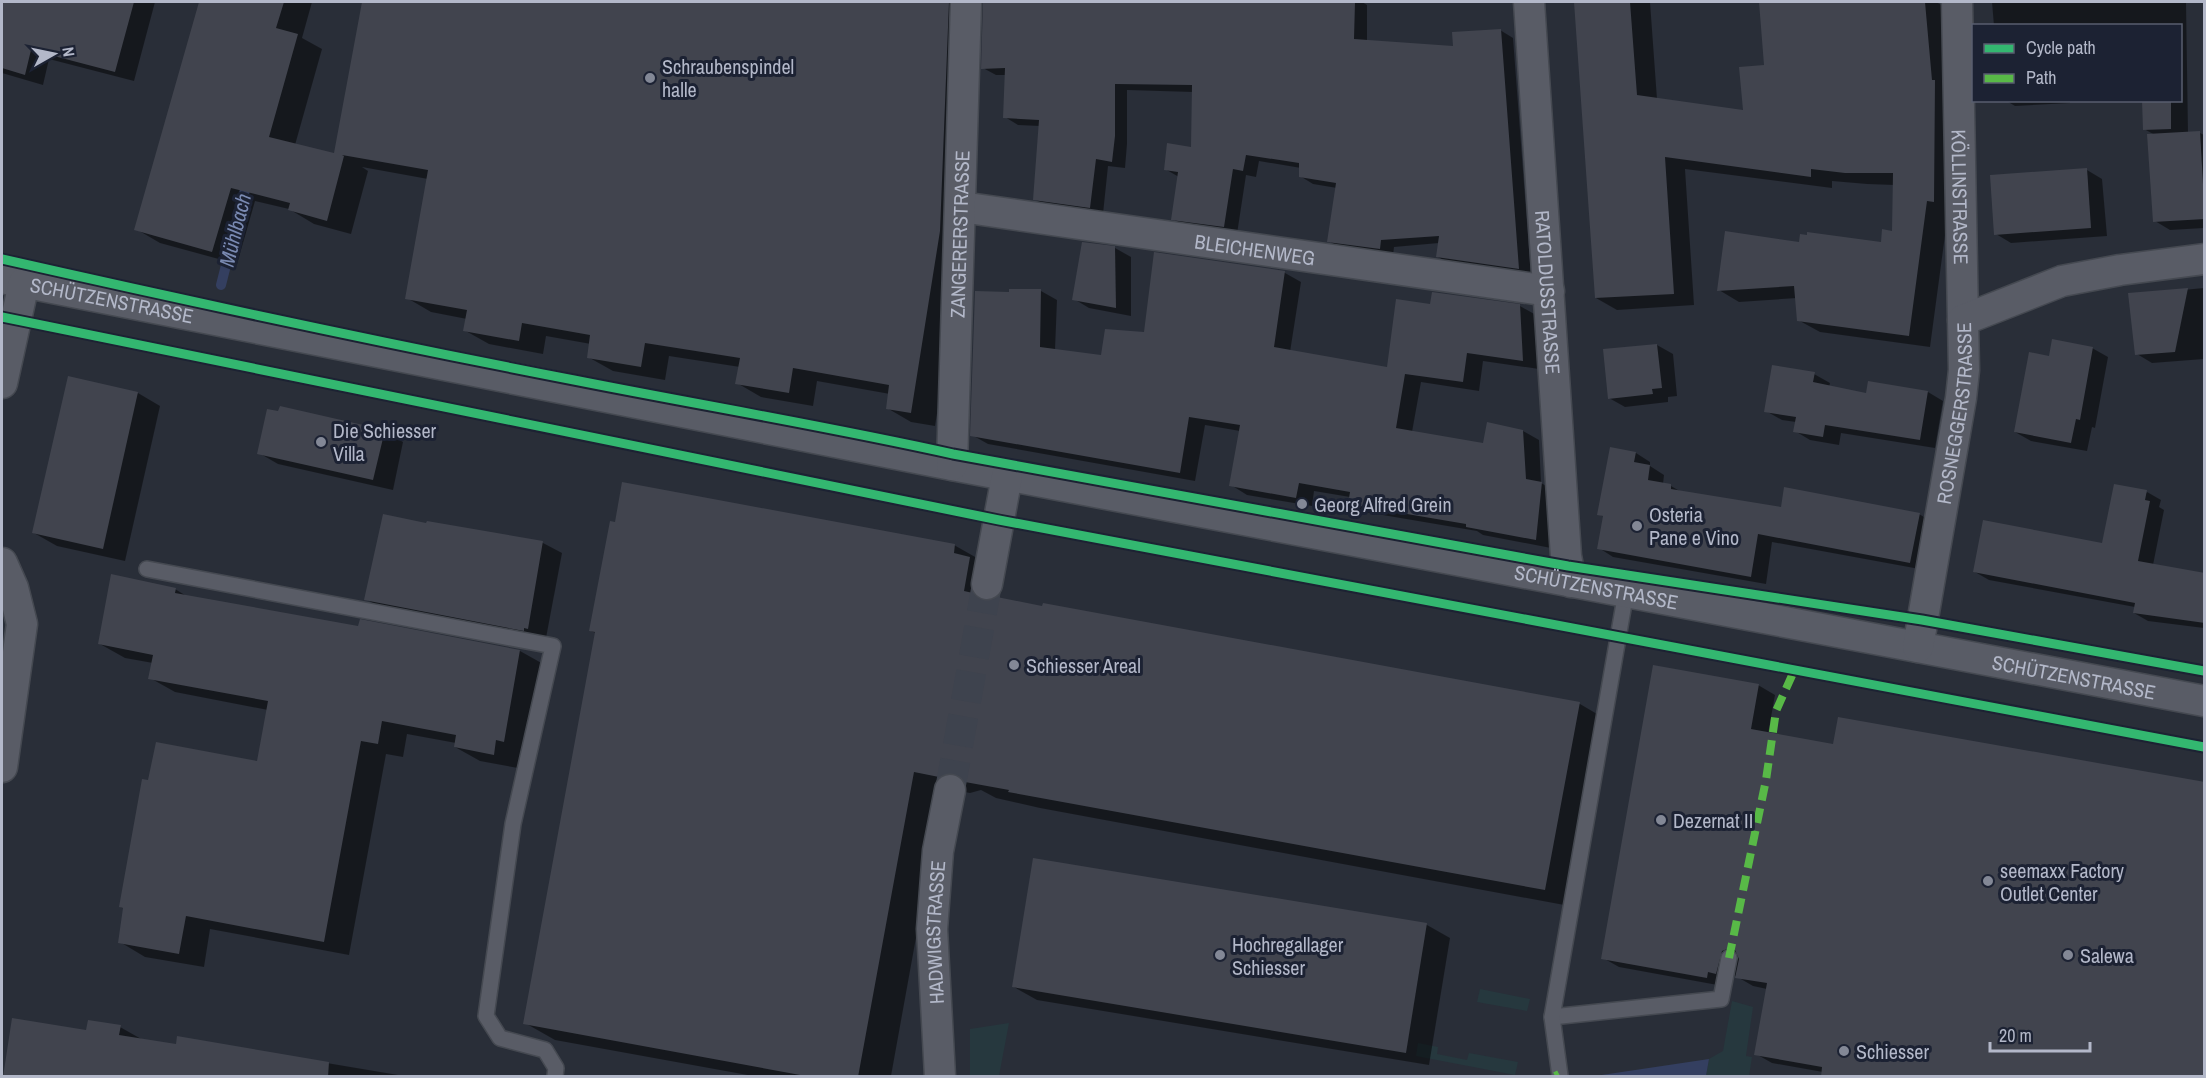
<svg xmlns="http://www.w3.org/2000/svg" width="2206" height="1078" viewBox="0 0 2206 1078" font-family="'Archivo Narrow',sans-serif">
<rect width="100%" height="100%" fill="#292e38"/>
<g fill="#26383e">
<path d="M1480 989 1530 999 1527 1011 1477 1002Z"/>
<path d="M1732 1001 1753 1007 1746 1056 1752 1057 1749 1076H1706L1709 1059 1723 1051Z"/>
<path d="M1009 1023 999 1076H970V1029Z"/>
<path d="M1418 1043 1438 1047 1437 1054 1467 1060 1469 1053 1518 1062 1515 1075 1416 1056Z"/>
</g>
<path fill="#343f60" d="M1709 1059 1706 1076H1595Z"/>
<g fill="#0007">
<path d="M2 2H155L134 81 49 59 43 85 2 73Z"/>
<path d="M200 2H312L302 38 322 49 295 145 335 155 364 2H970L964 245 935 426 911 422 887 408 890 394 817 381 813 406 761 397 737 383 740 367 669 356 665 380 613 371 588 357 591 344 546 336 543 354 489 344 464 330 467 319 431 312 407 298 428 179 362 167 368 171 351 234 314 224 289 209 255 201 237 264 160 243 136 229Z"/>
<path d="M983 2H1362L1367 5V42L1455 47 1500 30 1513 38 1531 276 1451 264 1438 257 1439 243 1394 247 1393 256 1342 249 1329 241 1337 188 1313 184 1300 176 1301 168 1259 161 1256 177 1246 175 1237 234 1185 226 1173 219 1179 177 1165 169 1192 149 1193 92 1127 90V144L1125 168 1108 166 1103 214 1047 206 1034 199 1040 126 1018 125 1005 117 1007 75H996L983 68Z"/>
<path d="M1576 2H1650L1657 99 1744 112 1765 66 1761 2H1936L1945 7 1948 213 1930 347 1820 332 1798 320 1797 298 1739 302 1719 290 1800 244 1882 243 1893 232 1894 185 1867 184 1832 181V188L1685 169 1694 305 1617 310 1596 298Z"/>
<path d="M1992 2H2186L2188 133H2200L2204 135V228L2170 230 2155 221V135L2144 129 2143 100H2180V26H1994Z"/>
<path d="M2005 100H2070V103L2015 106Z"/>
<path d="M2087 170 2102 179 2107 236 2011 243 1996 234Z"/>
<path d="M1115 248 1131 257V316L1089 308 1074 299Z"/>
<path d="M1155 254 1285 273 1301 282 1290 352 1389 369 1432 305 1520 306 1536 315 1539 369 1483 361 1479 391 1421 382 1412 432 1484 444 1523 431 1539 440 1541 483 1557 492 1551 548 1483 535 1477 531 1365 512 1349 503 1350 497 1314 491 1312 506 1247 495 1231 485 1240 431 1205 425 1195 481 988 444 972 435 1010 293 1041 291 1057 300 1055 350 1102 357 1145 333Z"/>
<path d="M2204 288V359L2152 363 2137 354 2130 295Z"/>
<path d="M1657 345 1673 354 1677 396 1668 397V402L1625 407 1609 398Z"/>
<path d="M2092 348 2108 357 2095 428 2092 427 2087 451 2031 441 2015 432 2050 358Z"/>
<path d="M1814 374 1830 383 1829 387 1867 395 1928 392 1943 401 1935 448 1841 433 1839 445 1810 440 1795 431 1796 422 1782 420 1766 411Z"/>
<path d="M138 393 160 406 125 561 57 546 34 533Z"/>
<path d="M384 431 403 442 393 490 278 464 259 453Z"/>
<path d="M1611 448 1636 453 1650 462V466L1664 475 1663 484 1671 486 1683 493 1782 508 1919 514 1934 523 1925 570 1772 542 1766 584 1613 557 1599 548 1604 517 1599 514Z"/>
<path d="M2147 492 2161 500 2159 507 2164 510 2153 565 2204 574V628L2148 621 2134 613 2135 607 1989 580 1975 572 2103 544Z"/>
<path d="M428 523 543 543 562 553 546 638 384 610 366 599Z"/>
<path d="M954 545 984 562 1000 575 996 599 1580 704 1609 721 1575 907 1040 808 996 798 981 790 970 793 943 788 891 1076H753L555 1040 525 1023 596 633 591 631Z"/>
<path d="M175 589 188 597 359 628 361 621 520 651 545 665 529 755 521 753 518 768 480 761 455 747 456 743 407 734 403 757 386 754 349 955 210 929 204 967 145 957 120 942 125 909 120 907 258 762 268 710 175 692 150 678 153 663 125 658 100 644Z"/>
<path d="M2 639 26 653 2 744Z"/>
<path d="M1758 685 1775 695 1768 734 1835 746 1823 1072 1772 1063 1756 1054 1767 989 1753 986 1734 975 1733 982 1724 981 1723 986 1619 967 1603 958Z"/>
<path d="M1427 925 1450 938 1429 1065 1037 1000 1014 987Z"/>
<path d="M120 1027 143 1040 177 1045 179 1038 404 1076H4Z"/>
</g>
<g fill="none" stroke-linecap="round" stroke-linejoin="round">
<path stroke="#343f60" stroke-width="10" d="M221 285 248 178"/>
</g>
<g fill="#41444e">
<path d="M2 2H134L115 72 31 50 25 75 2 68Z"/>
<path d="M199 2H284L276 28 298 34 269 137 334 153 362 2H949L940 231 911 413 886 409 889 385 793 368 789 393 735 384 740 358 645 343 641 367 587 358 590 335 522 323 519 341 463 331 467 310 405 299 428 170 342 155 344 156 327 221 288 210 290 203 231 188 212 252 134 230Z"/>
<path d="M983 2H1355L1354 39 1453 46 1452 32 1501 29 1519 269 1436 257 1439 236 1381 240 1380 249 1327 242 1336 183 1299 177V163L1246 155 1243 171 1233 169 1224 227 1171 220 1178 172 1164 170 1167 143 1191 147 1192 85 1115 84V136L1112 162 1096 159 1090 208 1033 200 1039 120 1003 118 1005 68 981 69Z"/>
<path d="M1574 2H1630L1637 95 1743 110 1739 67 1764 65 1759 2H1925L1932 80H1935L1934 202 1927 201 1909 336 1797 321 1794 286 1717 291 1725 231 1799 242 1800 234 1807 235V232L1881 242 1882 229 1892 231 1893 173H1845L1811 169V177L1665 157 1674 294 1595 298Z"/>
<path d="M2142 100H2171V129L2143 130Z"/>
<path d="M2200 131 2205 219 2153 222 2147 134Z"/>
<path d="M2087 168 2091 228 1994 235 1990 175Z"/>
<path d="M1082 242 1115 246 1116 308 1072 300Z"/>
<path d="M1154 252 1285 271 1274 347 1387 367 1396 299 1430 304 1432 292 1520 304 1523 361 1467 353 1463 382 1405 374 1396 428 1483 443 1487 422 1523 430 1526 479 1542 482 1536 540 1466 527V524L1348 504 1350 492 1299 483 1296 498 1229 486 1240 425 1189 417 1180 473 970 436 975 291 1009 292V289H1041L1040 347 1101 355 1105 329 1144 332Z"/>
<path d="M2188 288 2175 352 2135 355 2128 293Z"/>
<path d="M2052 339 2093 347 2080 420 2076 419 2071 443 2014 432 2029 352 2049 356Z"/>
<path d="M1657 344 1662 388 1652 389 1653 394 1608 399 1603 349Z"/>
<path d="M1772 365 1815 372 1813 382 1866 393 1868 381 1928 391 1920 440 1825 425 1823 437 1793 432 1796 417 1764 412Z"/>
<path d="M68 376 138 392 103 549 32 533Z"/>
<path d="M280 406 385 430 373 480 257 454 267 409 278 411Z"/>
<path d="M1610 447 1636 452 1634 462 1650 465 1648 480 1671 484V489L1781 507 1784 487 1920 513 1910 563 1758 534 1751 577 1597 549 1603 516 1597 515Z"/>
<path d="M622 482 955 544 954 553 970 557 964 591 973 593 983 601 992 600 997 597 1042 606 1043 603 1580 702 1545 890 1008 792 1009 790 965 782 961 777 953 773 945 774 939 777 914 772 858 1077H811L523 1024 595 632 589 631 610 521 615 522Z"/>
<path d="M2114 484 2147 490 2145 500 2150 501 2138 561 2205 573V623L2133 613 2135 603 1973 572 1983 520 2102 543Z"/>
<path d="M383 514 426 523 427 521 543 541 528 629 524 628V631L364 600Z"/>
<path d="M111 574 176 588 175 593 358 626 360 619 520 650 504 742 496 740 494 755 454 747 456 735 382 721 378 744 361 741 324 942 186 916 179 954 118 943 123 908 119 907 142 779 148 780 156 742 257 761 268 701 148 679 153 655 98 644Z"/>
<path d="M1653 665 1759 684 1751 729 1833 744 1838 717 2205 782V1077H1821L1822 1067 1754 1055 1767 983 1735 978 1739 959 1735 950 1730 948 1722 951 1716 974 1708 972 1707 978 1601 959Z"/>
<path d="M1033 858 1427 923 1406 1053 1012 987Z"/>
<path d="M12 1018 86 1030 88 1020 121 1025 119 1035 176 1044 177 1036 329 1062 328 1077H3Z"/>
</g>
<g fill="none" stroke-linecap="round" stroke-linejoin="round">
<path stroke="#3e434e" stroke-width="30" stroke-dasharray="30 15" stroke-linecap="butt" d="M950 790 987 584"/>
<g stroke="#454951" stroke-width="18">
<g id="service">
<path d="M147 569 553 646 513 824 486 1016 500 1038 545 1050 556 1068 555 1076"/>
<path d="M1552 1017 1721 999 1729 958"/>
<path d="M1560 1076 1552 1017 1626 592"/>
</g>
</g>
<g stroke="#454951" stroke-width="33">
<g id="minor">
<path id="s1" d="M1529 2 1566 556 1571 582"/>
<path id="s2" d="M1957 2 1963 320"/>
<path id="s3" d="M961 207 1549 291"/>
<path id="s4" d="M2 278 952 465 2204 701"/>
<path d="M2 383 24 283"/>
<path id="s5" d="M952 465 966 2"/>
<path d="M2 563 13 588 22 624 2 767"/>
<path d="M987 584 1007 476"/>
<path id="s6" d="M1918 647 1961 398 1964 370 1963 320 2062 281 2120 270 2204 259"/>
<path id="s7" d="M940 1076 932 929 938 851 950 790"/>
</g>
</g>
<use href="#service" stroke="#595c66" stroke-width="15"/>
<use href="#minor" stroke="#595c66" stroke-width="30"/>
<g stroke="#58b947" stroke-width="8" stroke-dasharray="15 8" stroke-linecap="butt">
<path d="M1729 958 1766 780 1776 711 1794 671"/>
<path d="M1555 1076 1559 1074"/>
</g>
<g stroke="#1c2233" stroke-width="13">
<g id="cycleway">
<path d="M2 259C192 302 383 343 574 380 700 405 827 426 953 454L1568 566 1922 620 2204 671"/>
<path d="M2 317 999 520 2204 747"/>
</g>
</g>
<use href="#cycleway" stroke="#33b770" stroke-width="9"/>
</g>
<g fill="#838896" stroke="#1c2233" stroke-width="2">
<circle cx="650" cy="78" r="6"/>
<circle cx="321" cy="442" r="6"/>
<circle cx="1302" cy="504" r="6"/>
<circle cx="1637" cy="526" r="6"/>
<circle cx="1014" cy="665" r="6"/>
<circle cx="1661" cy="820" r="6"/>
<circle cx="1988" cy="881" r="6"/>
<circle cx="1220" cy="955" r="6"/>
<circle cx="2068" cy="955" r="6"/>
<circle cx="1844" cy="1051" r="6"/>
</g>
<g text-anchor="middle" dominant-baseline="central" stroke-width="6" stroke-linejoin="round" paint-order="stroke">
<g font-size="20" fill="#b3b8c9" stroke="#1c2233" text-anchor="start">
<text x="662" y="66">Schraubenspindel<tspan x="662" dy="23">halle</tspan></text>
<text x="333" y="430">Die Schiesser<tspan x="333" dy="23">Villa</tspan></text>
<text x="1314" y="504">Georg Alfred Grein</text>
<text x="1649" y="514">Osteria<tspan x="1649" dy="23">Pane e Vino</tspan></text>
<text x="1026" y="665">Schiesser Areal</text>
<text x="1673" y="820">Dezernat II</text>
<text x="2000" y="870">seemaxx Factory<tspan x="2000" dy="23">Outlet Center</tspan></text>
<text x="1232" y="944">Hochregallager<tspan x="1232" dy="23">Schiesser</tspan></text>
<text x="2080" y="955">Salewa</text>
<text x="1856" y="1051">Schiesser</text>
</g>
<g font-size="20" fill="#b3b8c9" stroke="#1c2233">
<text stroke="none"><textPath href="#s2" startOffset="195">KÖLLINSTRASSE</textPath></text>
<text stroke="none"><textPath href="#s5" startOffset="231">ZANGERERSTRASSE</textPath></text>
<text stroke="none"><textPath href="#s3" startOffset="297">BLEICHENWEG</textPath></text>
<text stroke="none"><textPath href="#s1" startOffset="291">RATOLDUSSTRASSE</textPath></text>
<text stroke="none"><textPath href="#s4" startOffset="112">SCHÜTZENSTRASSE</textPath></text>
<text stroke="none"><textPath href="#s6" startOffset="237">ROSNEGGERSTRASSE</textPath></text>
<text stroke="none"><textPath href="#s4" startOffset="1624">SCHÜTZENSTRASSE</textPath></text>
<text stroke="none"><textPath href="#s4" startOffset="2110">SCHÜTZENSTRASSE</textPath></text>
<text stroke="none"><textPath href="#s7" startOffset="144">HADWIGSTRASSE</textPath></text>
</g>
<g font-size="21" font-style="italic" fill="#7a8ab2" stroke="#1c2233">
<text transform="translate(235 230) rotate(-76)">Mühlbach</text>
</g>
</g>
<rect width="2206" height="1078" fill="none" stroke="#b3b8c9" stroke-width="6"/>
<rect x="1972" y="24" width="210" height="78" fill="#1c2233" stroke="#585e6f" stroke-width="1.5"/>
<rect x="1984" y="44" width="30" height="9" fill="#33b770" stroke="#585e6f" stroke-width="1.5"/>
<text x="2026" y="54" font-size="18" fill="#b3b8c9">Cycle path</text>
<rect x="1984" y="74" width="30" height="9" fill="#58b947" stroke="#585e6f" stroke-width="1.5"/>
<text x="2026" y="84" font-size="18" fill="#b3b8c9">Path</text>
<g transform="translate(54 54) rotate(81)" stroke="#1c2233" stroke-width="4.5" paint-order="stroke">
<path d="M0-4.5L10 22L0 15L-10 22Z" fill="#b3b8c9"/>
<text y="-9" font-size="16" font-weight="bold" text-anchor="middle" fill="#b3b8c9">N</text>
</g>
<path d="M1990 1042v9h100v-9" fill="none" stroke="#b3b8c9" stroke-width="3"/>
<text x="1999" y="1042" font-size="18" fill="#b3b8c9" stroke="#1c2233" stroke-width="4.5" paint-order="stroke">20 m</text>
</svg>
